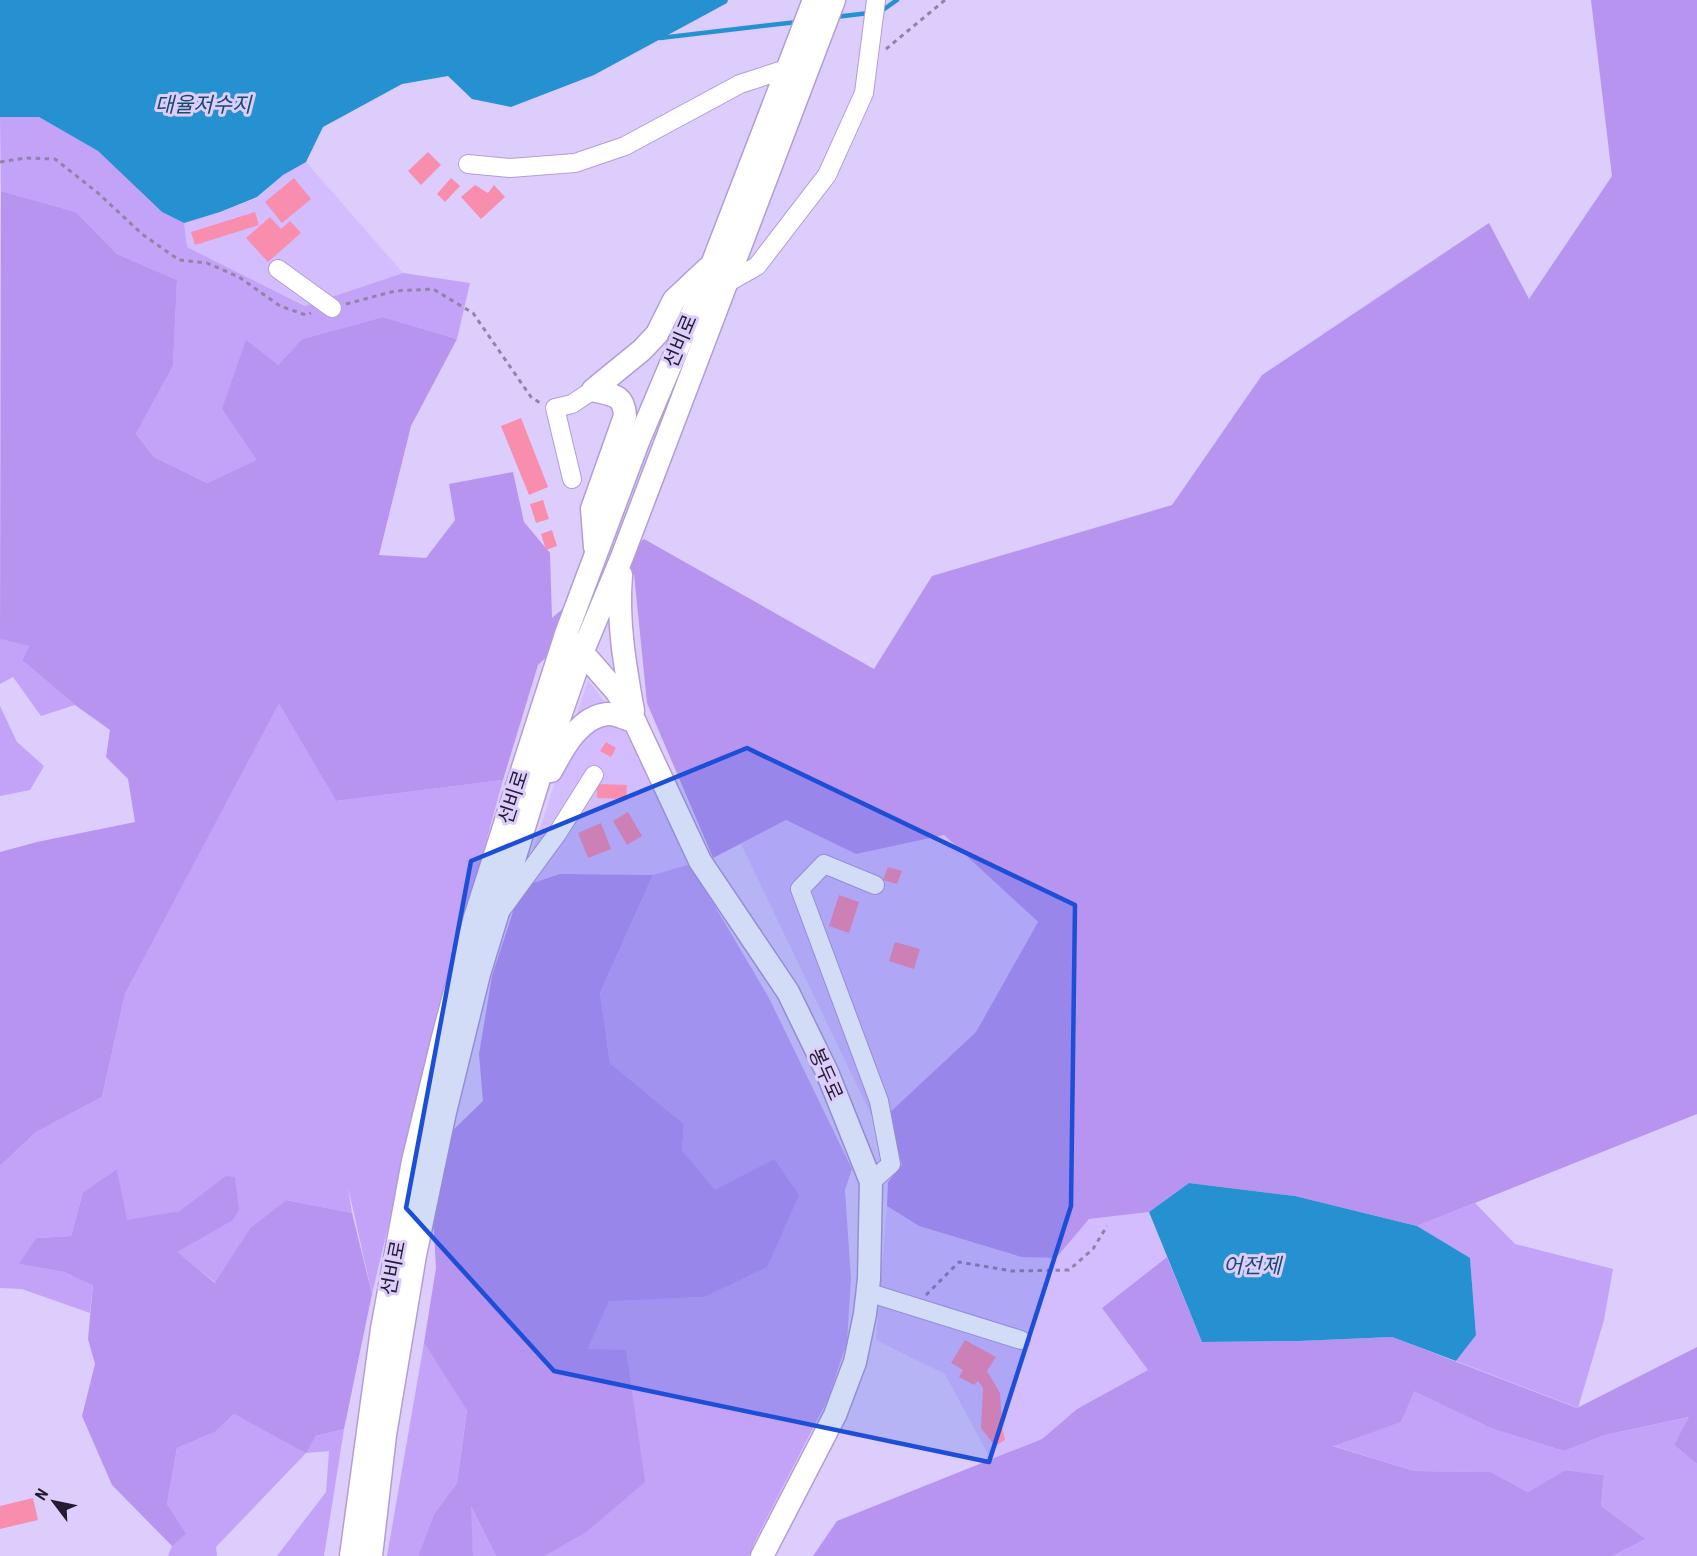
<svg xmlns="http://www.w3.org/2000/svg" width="1697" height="1556" viewBox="0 0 1697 1556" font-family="'Roboto Condensed','Noto Sans KR',sans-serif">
<rect width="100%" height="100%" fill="#ddcdfc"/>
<g fill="#d4bdfe">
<path d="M306 162 403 273 306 306 187 247 184 223 220 212 257 198 283 175Z"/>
<path d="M588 680 635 742 690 864 653 875 560 874 521 887Z"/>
<path d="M786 820 856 854 944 834 1038 923 976 1032 887 1115 875 1123 741 844Z"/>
<path d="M887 1206 919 1226 1020 1257 1056 1258 1089 1219 1149 1212 1167 1257 1102 1308 1149 1370 1077 1409 1042 1439 991 1460 945 1374 876 1340Z"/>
</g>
<g fill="#c2a3f7">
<path d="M0 117H39L98 151 162 212 184 223 187 247 305 306 403 273 470 283 457 339 383 317 302 339 278 365 222 409 258 460 207 483 154 457 136 434 173 366 177 280 117 254 76 212 1 191Z"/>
<path d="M2 638 29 646 22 660 75 705 41 716 13 677 0 684V640Z"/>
<path d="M279 702 336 801 503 780 443 998 372 1294 348 1187 352 1213 286 1200 250 1228 216 1283 176 1252 232 1221 180 1211 126 1221 117 1169 83 1192 71 1236 36 1238 20 1264 64 1272 93 1284 90 1313 22 1289 0 1288V1166L36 1132 102 1097 125 994Z"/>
<path d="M0 706 17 742 44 766 30 790 0 796Z"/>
<path d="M690 864 769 998 852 1169 845 1190 851 1279 847 1342 828 1399 754 1543 749 1556H545L585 1533 588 1349 609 1300 704 1297 774 1159 715 1191 682 1150 684 1124 610 1063 600 993 653 875Z"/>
<path d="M1475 1203 1515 1244 1613 1269 1604 1320 1578 1408 1456 1361 1476 1334 1470 1259 1417 1226Z"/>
<path d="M424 1343 467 1409 457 1483 434 1514 418 1556H387Z"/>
<path d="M1413 1390 1493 1429 1564 1451 1605 1435 1690 1417 1674 1445 1697 1464V1556H1612L1646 1539 1601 1506 1604 1475 1565 1470 1528 1492 1491 1472 1414 1471 1331 1445 1401 1422Z"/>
<path d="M234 1414 306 1452 316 1436 344 1429 324 1556H277L326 1492 329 1451 306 1453 216 1547 217 1556H168L172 1546 185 1534 167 1504 177 1448 215 1432Z"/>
<path d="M470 1504 496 1556H473Z"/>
</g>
<g fill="#b794ef">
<path d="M1591 0H1697V1114L1417 1226 1295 1196 1189 1183 1149 1212 1089 1219 1056 1258 1021 1257 919 1226 887 1206 888 1182 902 1165 887 1115 976 1032 1038 922 944 835 856 854 786 820 713 858 647 703 634 574 538 665 503 780 336 801 279 703 125 994 102 1097 36 1132 0 1166V852L37 842 135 822 128 779 106 757 110 730 75 705 22 660 29 646 2 639 0 640 1 191 76 212 117 254 177 280 173 366 136 434 154 457 207 483 257 460 222 409 246 340 278 365 302 339 383 317 457 339 411 426 379 555 426 558 455 520 449 484 513 472 524 522 550 553 552 618 644 539 874 669 932 576 1172 505 1262 375 1489 223 1529 299 1612 176Z"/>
<path d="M560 874 653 875 600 993 610 1063 684 1124 682 1150 715 1190 774 1159 799 1195 767 1267 704 1297 609 1301 588 1349 626 1350 645 1482 585 1533 545 1556H496L471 1506 473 1556H418L434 1514 457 1483 467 1410 424 1343 436 1268 433 1217 449 1134 483 1101 479 1054 492 976 521 887Z"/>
<path d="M117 1169 127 1220 180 1211 226 1176 235 1177 239 1210 232 1221 177 1252 215 1283 250 1228 286 1200 352 1213 372 1294 344 1429 316 1436 306 1453 234 1414 215 1432 177 1448 167 1504 186 1534 172 1546 112 1485 82 1416 95 1364 88 1339 93 1285 64 1272 19 1264 36 1238 71 1236 83 1192Z"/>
<path d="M1167 1257 1202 1342 1299 1341 1392 1337 1577 1408 1697 1347V1464L1674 1445 1689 1417 1605 1435 1564 1451 1493 1429 1414 1391 1401 1422 1333 1446 1414 1471 1491 1472 1528 1492 1565 1470 1604 1475 1601 1506 1646 1539 1612 1556H813L837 1521 1042 1439 1077 1409 1148 1370 1102 1308Z"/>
</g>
<g fill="#2591d1">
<path d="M0 0H728L727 3 594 75 511 107 472 99 448 76 402 84 323 127 306 162 283 175 257 197 220 212 184 223 162 212 98 151 39 117H0Z"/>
<path d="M1189 1183 1295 1196 1417 1226 1470 1258 1476 1335 1456 1361 1392 1337 1299 1341 1202 1342 1149 1212Z"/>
</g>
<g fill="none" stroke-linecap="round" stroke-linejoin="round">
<g stroke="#2591d1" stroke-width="4.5">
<path d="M880 12 897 0"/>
<path d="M835 17 869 13"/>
<path d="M660 38 797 22"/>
</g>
</g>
<g fill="#f88dae">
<path d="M428 152 441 165 421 185 408 171Z"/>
<path d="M294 178 311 199 282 223 265 202Z"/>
<path d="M451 178 460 186 445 202 437 194Z"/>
<path d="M475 185 488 193 494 185 505 197 481 219 461 197Z"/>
<path d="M255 212 259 225 195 245 191 232Z"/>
<path d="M270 217 281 229 290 221 301 233 268 262 246 238Z"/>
<path d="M521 418 548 487 529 495 501 426Z"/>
<path d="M543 500 549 519 536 523 530 504Z"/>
<path d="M552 530 557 546 546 550 541 534Z"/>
<path d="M606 742 616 748 611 757 600 751Z"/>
<path d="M597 784 627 785 626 799 597 798Z"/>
<path d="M628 812 642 836 627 845 613 821Z"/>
<path d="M601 823 611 849 588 858 578 833Z"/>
<path d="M888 867 902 871 897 884 883 880Z"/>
<path d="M839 895 859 902 849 933 829 926Z"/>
<path d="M895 942 920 949 914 969 889 961Z"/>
<path d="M965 1340 996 1357 987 1371 1000 1393 1002 1426 1005 1440 995 1446 981 1428 983 1388 978 1381 974 1385 959 1377 963 1370 951 1363Z"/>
<path d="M33 1498 38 1520 0 1529V1506Z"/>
</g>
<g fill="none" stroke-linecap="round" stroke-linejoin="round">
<g stroke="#b29dd5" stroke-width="20">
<g id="minor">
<path d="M468 164 510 168 575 163 625 146 740 84 786 69"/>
<path d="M278 269 332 308"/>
<path d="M727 283 757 266 827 175 864 93 876 0"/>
<path d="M572 479 555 408 572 404 593 390"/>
<path d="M502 909 557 834 594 775"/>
<path d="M871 1182 891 1164 879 1101 800 889 824 864 875 885"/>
<path d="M867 1292 1021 1340"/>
</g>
</g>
<g stroke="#b29dd5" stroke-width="25">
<g id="major">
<path d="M595 547 592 509 625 416C624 394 612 395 593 390L642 350 657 334 674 300 708 268"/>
<path d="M621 575C617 621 625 666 633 711"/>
<path d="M574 643 617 692 635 722 700 861 788 992 827 1072 871 1182 869 1279 865 1314 855 1362 835 1415 762 1556"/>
<path d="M551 771C563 749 579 717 607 714 615 713 627 719 635 722"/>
<path d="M351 1556 382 1329 413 1161 443 1037 475 917 566 634 638 442 703 288 814 0"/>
<path d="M371 1556 385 1435 415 1255 445 1112 479 974 545 759 582 653 622 557 834 0"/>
</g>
</g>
<g stroke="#9083a7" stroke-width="3" stroke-dasharray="4.5 4.5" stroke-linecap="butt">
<path d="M886 49 945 0"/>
<path d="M0 162 25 158 55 159 98 193 142 234 179 260 207 263 239 277 280 306 306 315 311 313"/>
<path d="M346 304 395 291 433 289 473 313 531 397 540 403"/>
<path d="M926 1295 959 1262 1012 1271 1069 1270 1093 1249 1107 1226"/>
</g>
<use href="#minor" stroke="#fff" stroke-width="18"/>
<use href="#major" stroke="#fff" stroke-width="22"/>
</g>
<path fill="#1d4ed8" fill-opacity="0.2" stroke="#1d4ed8" stroke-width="4.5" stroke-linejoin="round" d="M747 748 1075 905 1071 1206 989 1462 554 1371 406 1208 471 861Z"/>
<g text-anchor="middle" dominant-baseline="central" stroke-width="6" stroke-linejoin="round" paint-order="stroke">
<g font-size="20" fill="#231b30" stroke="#ddcdfc">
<text transform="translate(680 341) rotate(-67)">선비로</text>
<text transform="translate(513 797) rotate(-72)">선비로</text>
<text transform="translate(826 1074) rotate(66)">봉두로</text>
<text transform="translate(393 1268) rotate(-79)">선비로</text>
</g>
<g font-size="21" font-style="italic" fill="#164b6c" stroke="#ddcdfc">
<text x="203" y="105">대율저수지</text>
<text x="1252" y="1266">어전제</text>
</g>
</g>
<g transform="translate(54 1502) rotate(302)" stroke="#ddcdfc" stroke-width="4.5" paint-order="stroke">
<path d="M0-4.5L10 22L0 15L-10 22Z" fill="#231b30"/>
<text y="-9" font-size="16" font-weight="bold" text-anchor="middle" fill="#231b30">N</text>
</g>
</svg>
